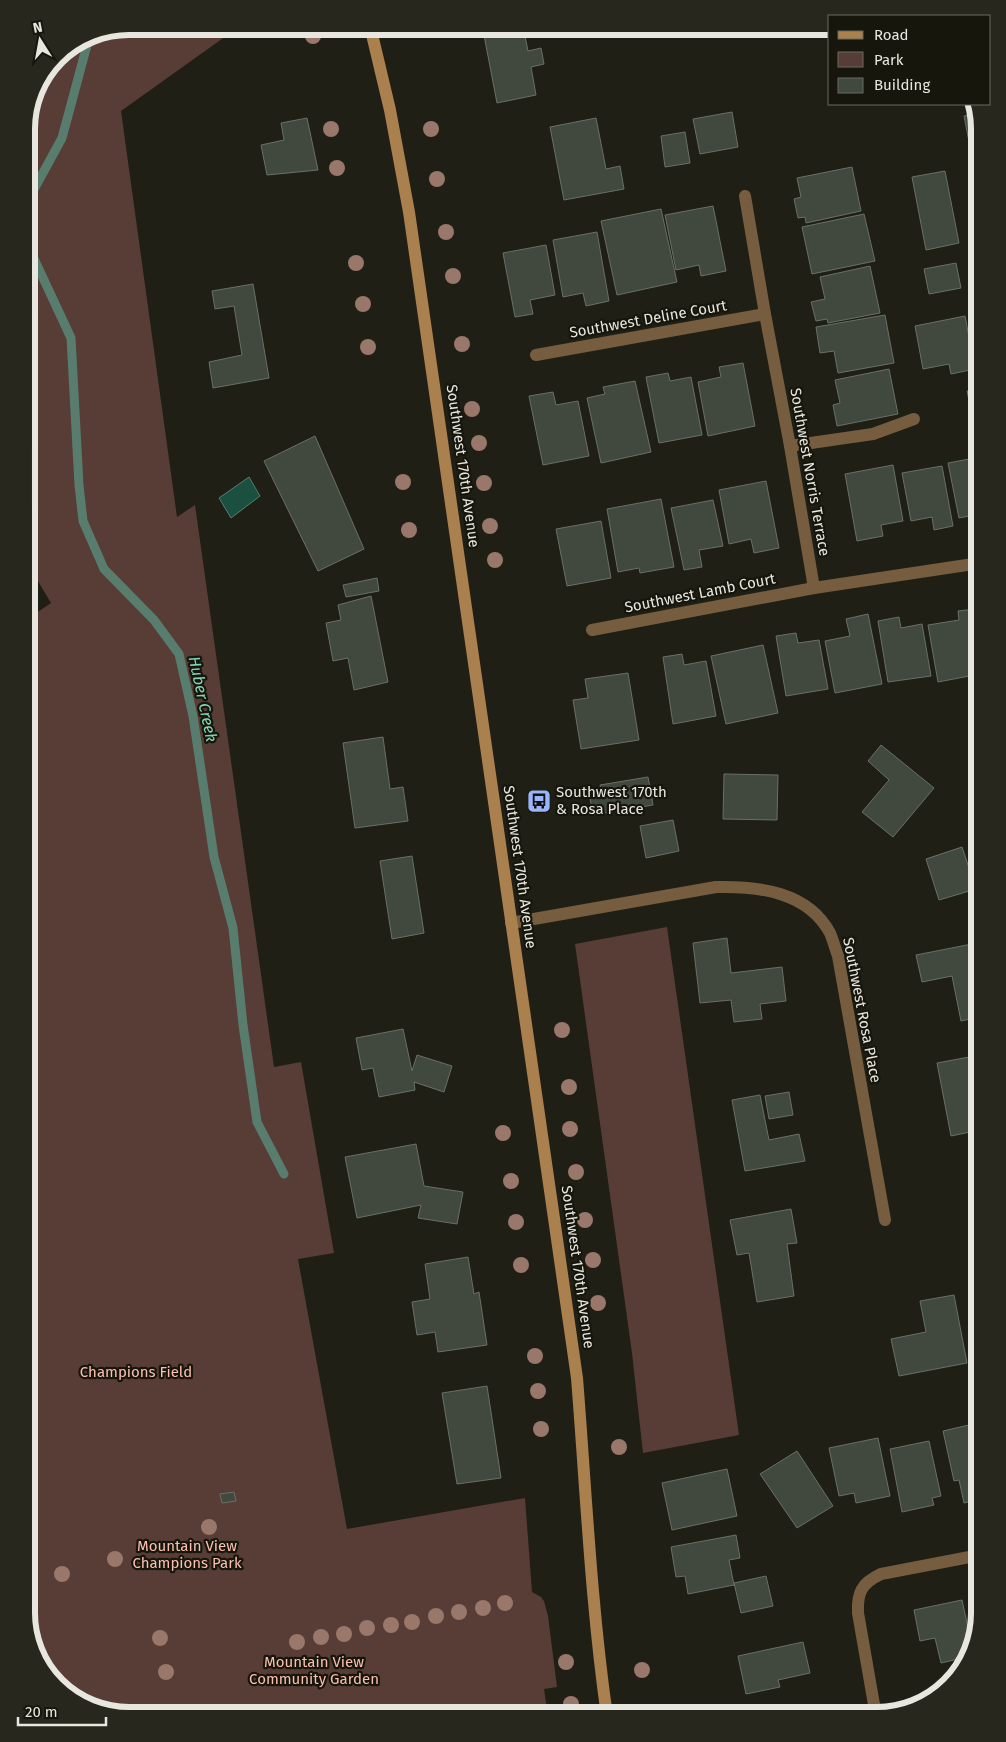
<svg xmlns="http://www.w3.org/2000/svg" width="1006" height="1742" viewBox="0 0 1006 1742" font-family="'Fira Sans',sans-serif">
<rect width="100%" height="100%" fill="#201f15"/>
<g fill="#573d35">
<path d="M129 26H240L121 111 177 517 195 505 274 1067 301 1062 334 1253 298 1259 347 1529 525 1498 532 1592 541 1597 544 1601 548 1616 557 1687 544 1689 548 1716H122L72 1699 37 1658 26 1613V620L51 603 26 561V122L34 89 56 56 90 34Z"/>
<path d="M667 927 739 1435 643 1453 632 1353 575 944Z"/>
</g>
<path fill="#673d32" d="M980 1276V1328L970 1278Z"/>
<path fill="#1b4f3f" stroke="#587d6f" d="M249 477 260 496 231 518 219 498Z"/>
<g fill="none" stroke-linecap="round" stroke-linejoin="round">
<g stroke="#587d6f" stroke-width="9">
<path d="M26 215 32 193 62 138 90 34"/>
<path d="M26 231 30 250 71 338 79 485 83 521 104 569 154 620 179 654 193 716 214 857 233 928 243 1025 257 1122 284 1174"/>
</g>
</g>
<g fill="#41483e" stroke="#697065">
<path d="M502 26H523L528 51 541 48 544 64 531 67 536 95 497 103 483 30Z"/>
<path d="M708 26H748L709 33Z"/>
<path d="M732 112 738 147 700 154 693 119Z"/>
<path d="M976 114 980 129V161L973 162 964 116Z"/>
<path d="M307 118 318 170 267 175 261 145 284 140 281 123Z"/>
<path d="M596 118 606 169 620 166 624 189 564 200 550 127Z"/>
<path d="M685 132 690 163 665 167 661 136Z"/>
<path d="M852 167 861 211 806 223 805 217 798 218 794 199 801 197 797 178Z"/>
<path d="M945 171 959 243 926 250 912 177Z"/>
<path d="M713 206 726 271 701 276 699 265 676 270 665 215Z"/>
<path d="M661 209 677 282 617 295 601 221Z"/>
<path d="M864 214 875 261 812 274 802 227Z"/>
<path d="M597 232 609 301 586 306 583 293 563 297 553 240Z"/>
<path d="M546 245 555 295 530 300 533 314 515 317 503 253Z"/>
<path d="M956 263 961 288 929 294 924 269Z"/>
<path d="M870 266 880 313 828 323 827 319 816 321 811 302 825 299 820 277Z"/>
<path d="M253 284 269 378 213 388 209 362 242 355 234 306 215 309 212 291Z"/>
<path d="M885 315 894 363 838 373 834 351 820 353 816 327Z"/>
<path d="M965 316 975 369 951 374 949 364 923 369 915 326Z"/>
<path d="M743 363 755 426 708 436 698 382 721 377 719 367Z"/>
<path d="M889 369 898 414 837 426 833 405 840 403 835 380Z"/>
<path d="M668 373 670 381 691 377 702 435 659 443 646 377Z"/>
<path d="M635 381 651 452 601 463 587 398 605 394 603 387Z"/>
<path d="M980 389V422L974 423 967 391Z"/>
<path d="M553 392 556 405 578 401 589 456 543 465 529 396Z"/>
<path d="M315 436 364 549 318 571 264 461Z"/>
<path d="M980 457V514L959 518 948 463Z"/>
<path d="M893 465 903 521 881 525 883 536 857 541 845 474Z"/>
<path d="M942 466 953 526 934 530 932 517 911 521 902 473Z"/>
<path d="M766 481 779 548 754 553 751 539 729 544 719 490Z"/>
<path d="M661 499 674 567 640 573 639 568 618 572 607 509Z"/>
<path d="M713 500 723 546 699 550 702 567 684 570 671 508Z"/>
<path d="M601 521 611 578 567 586 556 529Z"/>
<path d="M377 578 379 591 346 597 343 585Z"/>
<path d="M371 596 388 682 354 690 348 658 333 661 326 623 341 620 338 605Z"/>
<path d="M975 609 980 638V674L938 682 928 625 959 620 958 611Z"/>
<path d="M868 614 882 684 835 693 825 641 850 636 846 619Z"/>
<path d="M899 617 901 628 922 624 931 676 888 682 878 621Z"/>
<path d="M796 633 798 643 819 640 828 689 786 696 776 636Z"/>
<path d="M763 645 778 713 726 724 711 656Z"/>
<path d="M682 654 684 665 706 661 716 716 673 724 663 657Z"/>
<path d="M628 673 639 740 581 749 573 700 588 698 585 679Z"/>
<path d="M383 737 390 789 403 787 408 821 355 828 343 743Z"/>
<path d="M881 745 934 788 893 837 862 812 889 780 868 761Z"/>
<path d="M724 774 778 775 777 820 723 819Z"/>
<path d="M648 777 653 805 593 815 590 798 602 795 600 785Z"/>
<path d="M673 820 679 851 646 858 640 826Z"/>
<path d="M962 847 976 889 939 900 926 859Z"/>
<path d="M412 856 424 933 392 939 380 861Z"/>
<path d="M727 938 731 973 782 967 786 1001 760 1004 762 1019 734 1022 731 1000 700 1003 693 943Z"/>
<path d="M977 943 980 960V1017L961 1021 952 976 922 982 916 955Z"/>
<path d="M403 1029 412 1071 417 1055 452 1066 444 1092 414 1082 415 1090 379 1097 373 1068 362 1070 356 1038Z"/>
<path d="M980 1055V1130L951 1136 937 1063Z"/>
<path d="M789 1092 793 1115 769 1119 765 1096Z"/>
<path d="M760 1095 769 1140 799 1134 805 1161 745 1171 732 1100Z"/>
<path d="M416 1144 424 1186 463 1192 457 1224 418 1218 421 1205 357 1218 345 1157Z"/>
<path d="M980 1164V1188L973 1166Z"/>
<path d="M791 1209 797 1243 787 1244 794 1296 757 1302 749 1253 737 1255 730 1220Z"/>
<path d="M468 1257 474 1294 479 1292 487 1345 438 1352 435 1332 417 1335 412 1302 430 1299 425 1264Z"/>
<path d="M954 1295 967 1363 899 1376 891 1339 926 1332 920 1301Z"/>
<path d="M487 1386 501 1478 457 1484 442 1393Z"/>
<path d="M969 1425 970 1433 980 1431V1499L964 1503 959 1480 954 1481 943 1431Z"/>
<path d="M878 1438 890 1496 856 1503 854 1493 839 1496 829 1448Z"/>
<path d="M929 1441 941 1496 932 1498 934 1505 902 1512 890 1449Z"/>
<path d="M797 1451 833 1506 797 1528 760 1474Z"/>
<path d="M727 1469 737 1516 672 1530 662 1483Z"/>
<path d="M234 1492 236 1501 222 1503 220 1494Z"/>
<path d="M736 1535 740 1558 729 1560 734 1585 688 1594 685 1576 676 1577 671 1547Z"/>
<path d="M766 1576 773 1606 741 1613 734 1583Z"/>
<path d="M962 1600 971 1642 967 1657 941 1663 935 1638 920 1641 914 1610Z"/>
<path d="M803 1642 810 1673 778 1680 780 1687 746 1694 738 1656Z"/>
<path d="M950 1681 941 1689 939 1684Z"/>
<path d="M786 1713V1716H769Z"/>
</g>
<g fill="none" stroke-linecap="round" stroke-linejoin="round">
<path stroke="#775d3f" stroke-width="12" d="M790 446 873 434 914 419"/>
<g stroke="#775d3f" stroke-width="12">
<path d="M745 196 765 314 790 446 814 588"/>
<path d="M536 355 765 314"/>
<path d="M592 630 814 588 980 563"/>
<path d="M511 923 716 887C759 886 808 892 830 933 833 940 835 948 838 956L885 1220"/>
<path d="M876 1716 858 1613C857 1592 862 1583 881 1574L980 1555"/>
</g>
<path stroke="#aa804f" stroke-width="12" d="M370 26 390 110 409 212 577 1378C586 1491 591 1604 607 1716"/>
</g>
<g fill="#99776a">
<circle cx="313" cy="36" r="8"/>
<circle cx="331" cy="129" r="8"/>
<circle cx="431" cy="129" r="8"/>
<circle cx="337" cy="168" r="8"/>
<circle cx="437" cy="179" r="8"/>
<circle cx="446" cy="232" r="8"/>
<circle cx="356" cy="263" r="8"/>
<circle cx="453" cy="276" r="8"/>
<circle cx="363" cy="304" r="8"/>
<circle cx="462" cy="344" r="8"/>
<circle cx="368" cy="347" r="8"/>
<circle cx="472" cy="409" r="8"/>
<circle cx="479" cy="443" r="8"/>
<circle cx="403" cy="482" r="8"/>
<circle cx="484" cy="483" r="8"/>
<circle cx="490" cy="526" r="8"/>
<circle cx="409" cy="530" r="8"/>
<circle cx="495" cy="560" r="8"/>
<circle cx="562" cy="1030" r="8"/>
<circle cx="569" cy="1087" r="8"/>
<circle cx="570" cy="1129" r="8"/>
<circle cx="503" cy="1133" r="8"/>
<circle cx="576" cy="1172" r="8"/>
<circle cx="511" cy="1181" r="8"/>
<circle cx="585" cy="1220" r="8"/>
<circle cx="516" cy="1222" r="8"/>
<circle cx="593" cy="1260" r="8"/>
<circle cx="521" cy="1265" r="8"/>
<circle cx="598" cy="1303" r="8"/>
<circle cx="535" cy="1356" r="8"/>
<circle cx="538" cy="1391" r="8"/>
<circle cx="541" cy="1429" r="8"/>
<circle cx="619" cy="1447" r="8"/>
<circle cx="209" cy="1527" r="8"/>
<circle cx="115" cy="1559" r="8"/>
<circle cx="62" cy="1574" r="8"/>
<circle cx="505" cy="1603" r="8"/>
<circle cx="483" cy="1608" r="8"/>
<circle cx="459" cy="1612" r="8"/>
<circle cx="436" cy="1616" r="8"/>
<circle cx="412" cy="1622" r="8"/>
<circle cx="391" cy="1625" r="8"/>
<circle cx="367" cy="1628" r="8"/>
<circle cx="344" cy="1634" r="8"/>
<circle cx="321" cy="1637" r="8"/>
<circle cx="160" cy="1638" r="8"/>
<circle cx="297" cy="1642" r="8"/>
<circle cx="566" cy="1662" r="8"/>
<circle cx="642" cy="1670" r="8"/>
<circle cx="166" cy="1672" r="8"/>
<circle cx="571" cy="1704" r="8"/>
</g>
<defs>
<g id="bus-square" transform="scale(1.25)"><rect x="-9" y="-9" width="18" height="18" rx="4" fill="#9bb5fd" stroke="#17160c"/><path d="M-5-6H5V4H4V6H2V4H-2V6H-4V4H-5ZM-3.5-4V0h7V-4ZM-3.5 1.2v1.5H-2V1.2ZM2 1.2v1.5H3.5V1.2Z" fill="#111"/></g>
</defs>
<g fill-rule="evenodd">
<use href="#bus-square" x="539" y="801"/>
</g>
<g text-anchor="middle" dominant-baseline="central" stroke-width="4.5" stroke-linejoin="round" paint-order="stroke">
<g font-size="15" fill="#e7e7e0" stroke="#17160c">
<text transform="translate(648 319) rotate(-10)">Southwest Deline Court</text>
<text transform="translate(463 466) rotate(82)">Southwest 170th Avenue</text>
<text transform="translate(810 472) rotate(80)">Southwest Norris Terrace</text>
<text transform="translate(700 593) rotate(-11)">Southwest Lamb Court</text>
<text transform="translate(520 867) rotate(82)">Southwest 170th Avenue</text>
<text transform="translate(862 1010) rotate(79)">Southwest Rosa Place</text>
<text transform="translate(578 1267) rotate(82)">Southwest 170th Avenue</text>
</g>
<g font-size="15" fill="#e7e7e0" stroke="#17160c" text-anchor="start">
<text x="556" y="792">Southwest 170th<tspan x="556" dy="17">&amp; Rosa Place</tspan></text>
</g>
<g font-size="15" fill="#fcbfaf" stroke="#17160c">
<text x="136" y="1372">Champions Field</text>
<text x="187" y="1546">Mountain View<tspan x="187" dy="17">Champions Park</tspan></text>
<text x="314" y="1662">Mountain View<tspan x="314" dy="17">Community Garden</tspan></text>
</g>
<g font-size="16" font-style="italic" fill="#82d5b7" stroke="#17160c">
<text transform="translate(203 699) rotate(78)">Huber Creek</text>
</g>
</g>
<path d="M0 0H1006V1742H0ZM129 35H877A94 94 0 0 1 971 129V1613A94 94 0 0 1 877 1707H129A94 94 0 0 1 35 1613V129A94 94 0 0 1 129 35Z" fill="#28271d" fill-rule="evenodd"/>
<path fill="none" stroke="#e7e7e0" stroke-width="6" d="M129 35H877A94 94 0 0 1 971 129V1613A94 94 0 0 1 877 1707H129A94 94 0 0 1 35 1613V129A94 94 0 0 1 129 35Z"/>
<rect x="828" y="15" width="162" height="90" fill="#17160c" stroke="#6a6a61"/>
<rect x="838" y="31" width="25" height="8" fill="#aa804f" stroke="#6a6a61"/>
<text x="874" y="40" font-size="15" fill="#e7e7e0">Road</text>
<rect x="838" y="52" width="25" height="15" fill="#573d35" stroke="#6a6a61"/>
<text x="874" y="65" font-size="15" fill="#e7e7e0">Park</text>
<rect x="838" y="78" width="25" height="15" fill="#41483e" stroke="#6a6a61"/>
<text x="874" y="90" font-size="15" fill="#e7e7e0">Building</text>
<g transform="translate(40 40) rotate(349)" stroke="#17160c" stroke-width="4" paint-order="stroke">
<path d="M0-4L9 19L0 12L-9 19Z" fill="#e7e7e0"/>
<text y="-8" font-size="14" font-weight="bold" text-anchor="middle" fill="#e7e7e0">N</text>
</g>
<path d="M18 1717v8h88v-8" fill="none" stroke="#e7e7e0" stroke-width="2.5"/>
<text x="25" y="1717" font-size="15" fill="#e7e7e0" stroke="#17160c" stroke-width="4" paint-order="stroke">20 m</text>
</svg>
